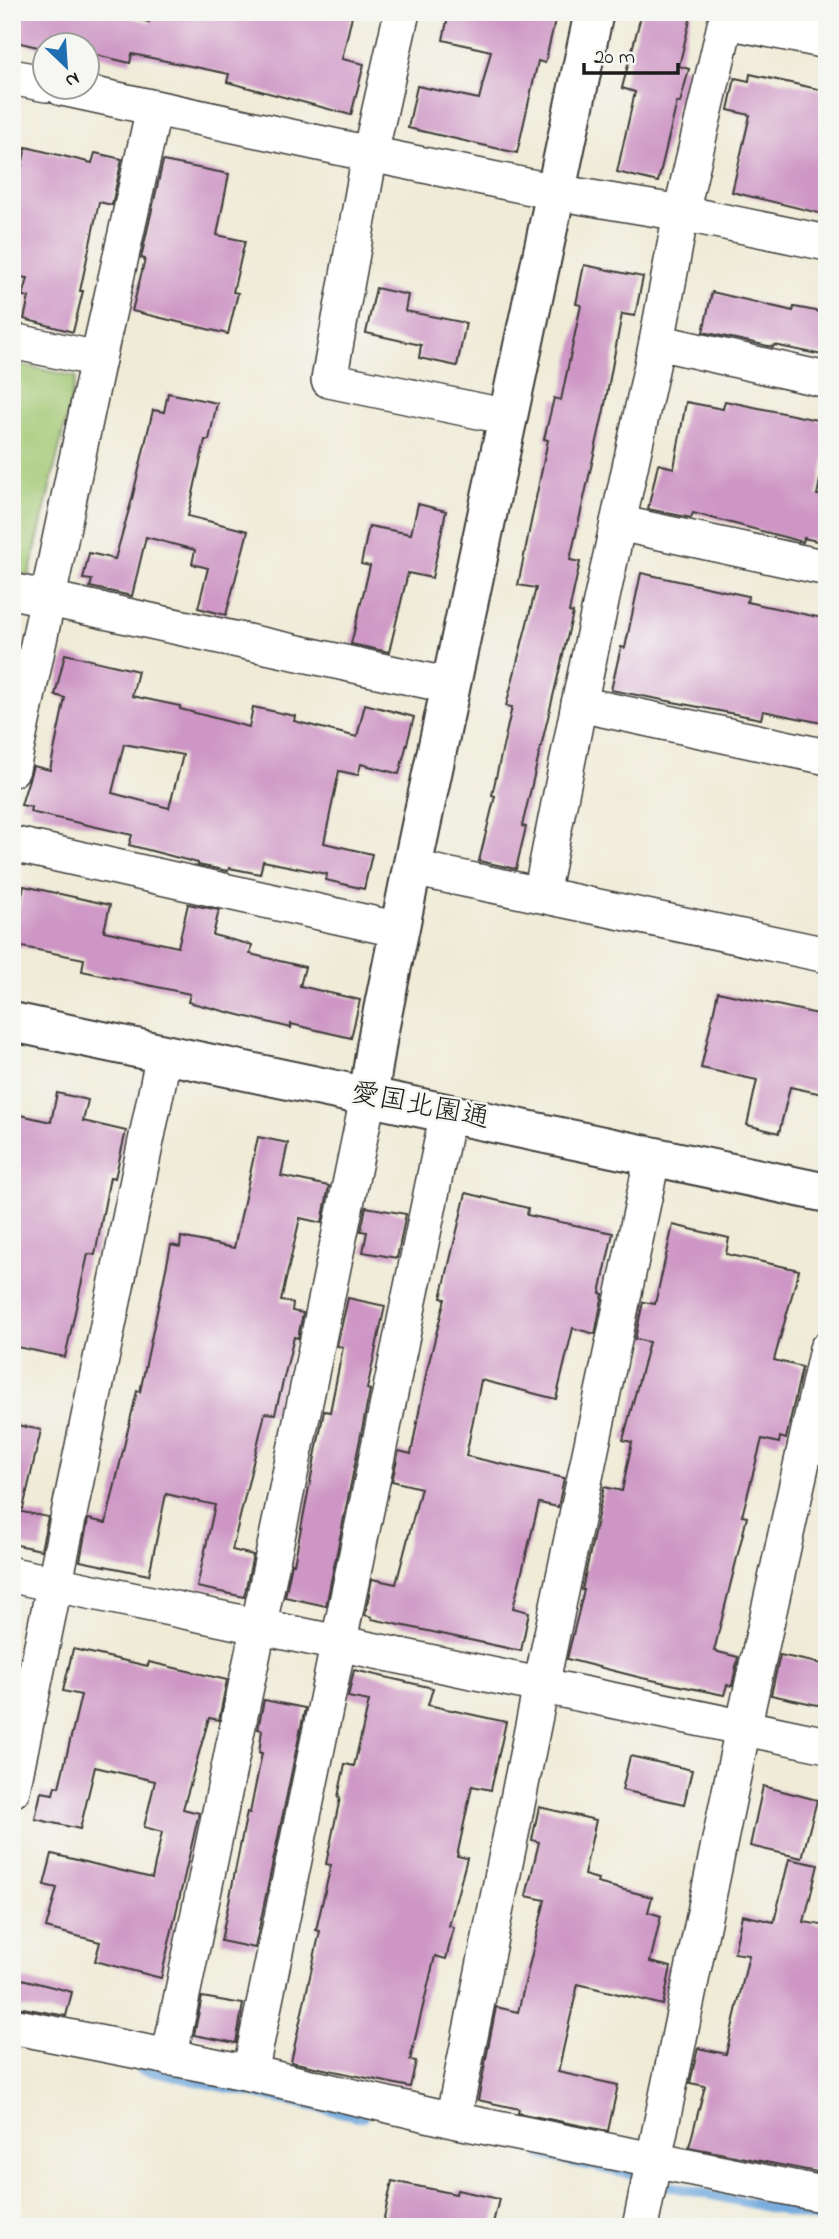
<svg xmlns="http://www.w3.org/2000/svg" width="839" height="2239" viewBox="0 0 839 2239" font-family="'Indie Flower','Klee One',sans-serif">
<rect width="100%" height="100%" fill="#f6f6f2"/>
<filter id="ink" filterUnits="userSpaceOnUse"><feTurbulence type="fractalNoise" baseFrequency=".0143" numOctaves="2"/><feDisplacementMap in="SourceGraphic" scale="14" xChannelSelector="R" yChannelSelector="G"/><feConvolveMatrix kernelMatrix="1 2 1 2 8 2 1 2 1" color-interpolation-filters="sRGB"/></filter>
<filter id="wash" filterUnits="userSpaceOnUse"><feTurbulence type="fractalNoise" baseFrequency=".00686" numOctaves="4" result="noise"/><feDisplacementMap in="SourceGraphic" scale="28" xChannelSelector="R" yChannelSelector="G"/><feGaussianBlur stdDeviation="1.57" result="paint"/><feColorMatrix in="noise" values="0 0 0 0 0 0 0 0 0 0 0 0 0 0 0 0 0 1.4 0 .05"/><feComposite in="paint" operator="in"/></filter>
<g filter="url(#wash)">
<rect width="100%" height="100%" fill="#efebd7"/>
<path fill="#a2c772" stroke="#5f7247" stroke-width="2" d="M12 363 76 377 29 576 12 572Z"/>
<g fill="none" stroke-linecap="round" stroke-linejoin="round">
<g stroke="#6ba5db" stroke-width="10">
<path d="M141 2069 363 2117"/>
<path d="M542 2155 630 2174"/>
<path d="M665 2185 827 2220"/>
</g>
</g>
<g id="blocks">
<g fill="#ce96c5" fill-rule="evenodd">
<path d="M12 12H105L149 22 150 12H353L342 59 364 64 351 115 227 82 229 74 132 54 130 63 88 53V46L46 44V49L12 41Z"/>
<path d="M449 12H557L545 63 538 61 517 153 408 128 417 86 479 99 491 51 443 40Z"/>
<path d="M642 12H692L679 66 689 69 680 103 677 102 658 182 617 172 635 92 622 88Z"/>
<path d="M750 74 827 91V215L732 192 750 115 728 110 735 78 749 81Z"/>
<path d="M26 147 92 163 95 153 122 159 112 205 99 202 80 291H83L73 332 24 319 29 297 23 296 28 278 12 276V164L22 166Z"/>
<path d="M163 161 229 174 217 235 245 241 233 292 238 293 228 334 132 311 145 259 141 258Z"/>
<path d="M584 265 643 277 635 316 622 314 604 410 570 560 580 562 569 612 573 613 522 826 526 827 516 869 479 861 495 796 492 795 512 707 506 706 536 588 518 585 548 440 544 439 554 398 561 400 581 305 576 304Z"/>
<path d="M376 288 408 295 405 311 466 323 457 366 419 358 421 345 366 333Z"/>
<path d="M712 292 793 311 794 307 827 313V356L774 345 773 347 703 332Z"/>
<path d="M168 393 217 403 209 440H205L188 516 248 531 226 615 198 608 208 568 192 564 195 550 146 537 132 596 90 587 92 580 83 579 89 553 115 559 132 499 153 410 164 412Z"/>
<path d="M725 401 827 422V446L817 495 827 497V518L821 542 804 538 803 542 693 513 691 518 648 509 658 464 674 468 686 402 723 409Z"/>
<path d="M418 504 446 511 432 578 408 573 389 652 351 644 370 566 361 564 369 526 411 534Z"/>
<path d="M641 573 748 596 747 602 827 619V724L763 711 761 719 611 690 621 647 625 648Z"/>
<path d="M65 654 138 671 132 696 180 706V709L249 727 253 707 295 716 294 721 357 737 365 704 414 717 399 774 361 764 358 775 339 771 324 843 372 854 364 889 326 880 327 874 263 861 260 874 229 868 228 871 198 865V863L129 845 132 835 30 812 31 807 21 805 33 766 50 770 65 698 55 695ZM124 744 183 755 169 808 112 793Z"/>
<path d="M24 886 110 905 104 931 178 947 188 904 219 910 213 935 252 945 250 954 305 967 300 986 360 1000 351 1038 291 1024V1028L188 1002 190 994 82 971 84 959 12 945V920L16 921Z"/>
<path d="M718 992 827 1016V1095L790 1087 779 1133 747 1125 757 1080 701 1068Z"/>
<path d="M57 1093 88 1100 83 1121 126 1131 115 1178 110 1177 95 1255 88 1254 65 1357 12 1346V1113L51 1122Z"/>
<path d="M258 1137 288 1143 281 1176 329 1186 322 1223 300 1218 281 1301 293 1303 292 1311 303 1313 298 1338 294 1337 275 1414 265 1413 232 1550 253 1555 244 1597 197 1587 215 1505 166 1494 149 1575 80 1561 88 1519 106 1523 137 1391 140 1392 171 1245 180 1247 181 1237 234 1248Z"/>
<path d="M466 1193 528 1208 527 1215 613 1233 600 1293 603 1294 595 1334 573 1328 556 1399 481 1380 466 1456 564 1478 558 1507 539 1503 513 1608 529 1612 521 1651 372 1619V1617L365 1615 372 1579 396 1584 421 1488 392 1481 399 1451 411 1454 427 1370 445 1299 441 1298Z"/>
<path d="M366 1207 406 1214 397 1258 363 1252 367 1232 361 1231Z"/>
<path d="M673 1225 729 1238 726 1254 799 1270 774 1360 802 1367 786 1439 780 1437 779 1443 762 1439 742 1516 747 1517 714 1651 738 1657 732 1686 727 1685 724 1695 642 1678 567 1659 584 1590H582L604 1487 622 1491 632 1442 623 1440 649 1342 635 1339 643 1302 655 1304Z"/>
<path d="M348 1298 385 1306 367 1389 370 1390 326 1606 285 1597 292 1563 294 1564 324 1411 330 1412 343 1347 337 1346Z"/>
<path d="M12 1424 41 1430 23 1509 12 1508Z"/>
<path d="M12 1510 48 1517 41 1550 12 1544Z"/>
<path d="M73 1649 148 1666 149 1662 227 1680 219 1720 209 1718 183 1809 199 1813 161 1978 95 1961 100 1942 46 1928 57 1888 44 1885 52 1854 152 1878 162 1832 144 1827 155 1781 95 1767 80 1829 35 1819 41 1792 53 1794 55 1786 59 1787 81 1695 63 1691Z"/>
<path d="M780 1655 827 1665V1707L771 1695Z"/>
<path d="M354 1670 433 1688 428 1705 506 1722 491 1790 472 1786 457 1856 467 1858 449 1926 454 1927 446 1959 435 1956 410 2060 416 2061 410 2087 291 2062 320 1931 316 1930 331 1865 326 1864 340 1798 338 1797 345 1764 354 1766 369 1701 348 1697Z"/>
<path d="M264 1700 305 1708 255 1948 221 1941 247 1812 250 1813 262 1753H259L262 1730 258 1729Z"/>
<path d="M630 1756 692 1770 684 1804 622 1790Z"/>
<path d="M763 1786 817 1800 802 1858 750 1846Z"/>
<path d="M539 1807 596 1820 584 1875 598 1879 597 1883 652 1897 648 1912 661 1916 650 1962 671 1967 663 2005 578 1984 558 2072 618 2085 608 2131 518 2113 519 2109 478 2100 496 2007 518 2012 545 1900 526 1896 539 1842 532 1840Z"/>
<path d="M789 1859 818 1865 804 1922 827 1926V2174L689 2147 705 2086 690 2083 698 2048 726 2054 749 1955 734 1953 742 1915 774 1922Z"/>
<path d="M18 1978 72 1992 66 2016 12 2006Z"/>
<path d="M202 1997 243 2004 236 2043 194 2035Z"/>
<path d="M392 2181 456 2194 457 2190 499 2199 492 2227H382Z"/>
</g>
</g>
</g>
<g filter="url(#ink)">
<use href="#blocks" fill-opacity="0" stroke="#3c3b38" stroke-width="2"/>
<g fill="none" stroke-linecap="round" stroke-linejoin="round">
<g stroke="#3c3b38" stroke-width="38">
<g id="street">
<path d="M402 12 370 154 329 380 508 417"/>
<path d="M727 21 827 41"/>
<path d="M12 77 46 84"/>
<path d="M62 88 370 154 555 192 681 213 827 243"/>
<path d="M12 341 98 359"/>
<path d="M657 342 827 380"/>
<path d="M618 523 827 568"/>
<path d="M12 591 451 686"/>
<path d="M579 704 827 757"/>
<path d="M12 769 98 359 154 108"/>
<path d="M12 844 400 930"/>
<path d="M412 868 827 955"/>
<path d="M541 894 579 704 657 342 681 213 728 12"/>
<path d="M12 1575 827 1745"/>
<path d="M12 1790 164 1054"/>
<path d="M12 2026 250 2073 453 2120 827 2195"/>
<path d="M169 2058 368 1098"/>
<path d="M250 2073 448 1112"/>
<path d="M453 2120 541 1686 653 1155"/>
<path d="M640 2227 743 1728 827 1349"/>
</g>
</g>
<g stroke="#3c3b38" stroke-width="42">
<g id="secondary">
<path d="M12 1022 827 1193"/>
<path d="M368 1098 378 1035 412 868 594 12"/>
</g>
</g>
<use href="#street" stroke="#fff" stroke-width="35"/>
<use href="#secondary" stroke="#fff" stroke-width="38"/>
</g>
</g>
<g text-anchor="middle" dominant-baseline="central" stroke-width="5" stroke-linejoin="round" paint-order="stroke">
<g font-size="28" fill="#1c1c1c" stroke="#f6f6f2">
<text transform="translate(420 1107) rotate(11)">愛国北園通</text>
</g>
</g>
<rect width="839" height="2239" fill="none" stroke="#f6f6f2" stroke-width="42"/>
<g transform="translate(66 66) rotate(155)"><circle r="33" fill="#f6f6f2" stroke="#9f9f9c" stroke-width="2"/>
<path d="M0-5L12 26L0 18L-12 26Z" fill="#1f6fb2"/>
<text y="-10" font-size="19" font-weight="bold" text-anchor="middle" fill="#1c1c1c">N</text>
</g>
<path d="M584 63v10h94v-10" fill="none" stroke="#1c1c1c" stroke-width="3.5"/>
<text x="594" y="63" font-size="21" fill="#1c1c1c" stroke="#f6f6f2" stroke-width="5" paint-order="stroke">20 m</text>
</svg>
